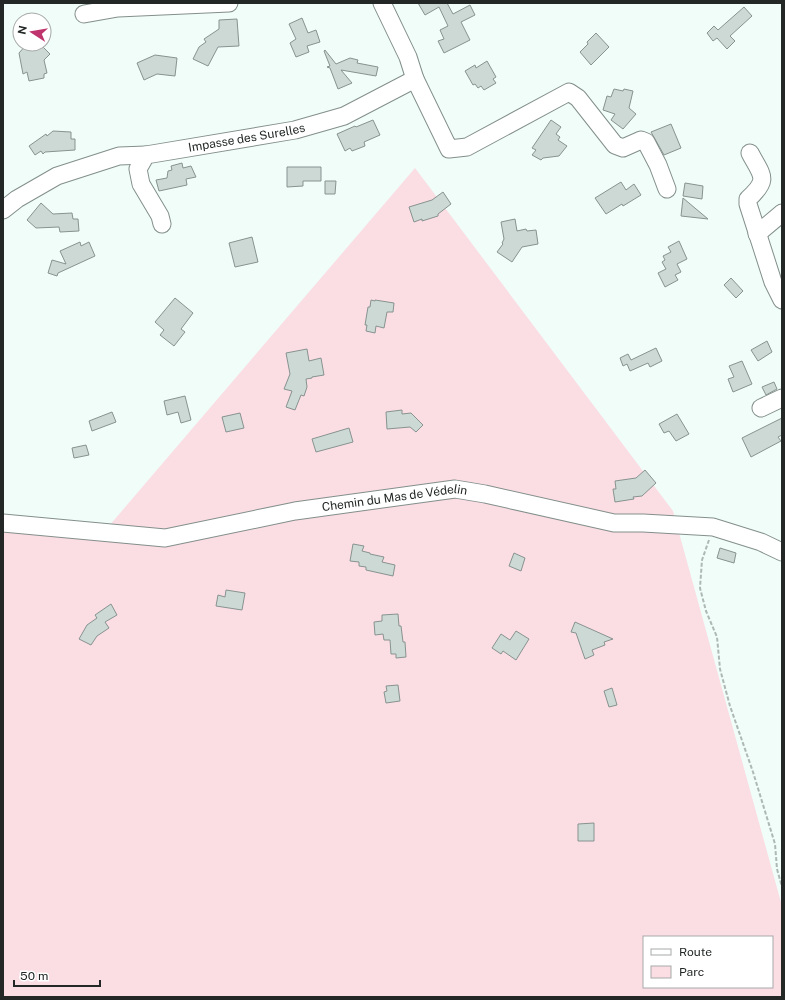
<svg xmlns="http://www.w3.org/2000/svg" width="785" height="1000" viewBox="0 0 785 1000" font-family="'Public Sans',sans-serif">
<rect width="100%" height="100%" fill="#f0fdf9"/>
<path fill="#fbdde4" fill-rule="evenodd" d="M415 168 673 511 782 906V997H3V524L109 526ZM644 937H772V987H644Z"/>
<g fill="#ccd9d5" stroke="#889390">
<path d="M418 3H447L453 14 470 5 475 15 461 22 470 40 444 53 438 41 444 39 440 30 448 26 439 7 425 15Z"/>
<path d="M744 7 752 16 730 36 735 41 727 49 717 38 713 41 707 33 714 26 718 30Z"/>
<path d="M302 18 308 33 316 30 320 42 307 46 309 52 296 57 290 43 296 39 289 24Z"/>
<path d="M237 19 239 46 218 47 208 66 193 59 199 47 206 42 204 39 219 29V20Z"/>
<path d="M596 33 609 47 591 65 580 52 588 44 587 42Z"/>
<path d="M27 44H40L50 54 44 60 47 73 44 74V78L29 81 27 72 23 74 19 53Z"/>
<path d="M325 50 336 64 350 58 358 60 357 63 378 67 376 76 341 70 352 83 338 89 330 68 327 67 330 66 324 51Z"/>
<path d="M155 55 177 58 175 76 157 74 144 80 137 63Z"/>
<path d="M487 61 496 77 493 79 496 83 484 90 481 86 478 88 475 84 473 85 465 71 475 65 476 68Z"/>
<path d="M614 89 623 91 624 89 633 91 629 108 636 114 623 129 611 120 615 114 603 110 607 96 611 97Z"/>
<path d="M373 120 380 135 364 142 365 146 352 151 350 148 345 151 337 134 355 126 356 127Z"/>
<path d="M551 120 561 127 556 134 560 137 558 140 567 146 559 156 543 158 541 160 532 155 536 150 532 148Z"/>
<path d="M671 124 681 148 664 155 651 132Z"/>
<path d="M53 131 71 132V139H75V150L45 152 43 154 41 151 35 155 29 146 46 134 47 136Z"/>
<path d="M182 163 183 168 191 166 196 177 186 179 187 185 159 191 156 180 167 178 168 171 172 170 171 166Z"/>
<path d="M287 167H321V181H303V186L287 187Z"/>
<path d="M325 181H336L335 194H325Z"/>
<path d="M621 182 626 190 634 184 641 195 623 206 622 204 606 214 595 198Z"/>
<path d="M685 183 703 186 702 199 683 196Z"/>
<path d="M443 192 451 204 438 214V216L422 221V219L414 222 409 207 432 200Z"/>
<path d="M683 198 708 219 681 216Z"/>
<path d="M41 203 53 214 72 213 73 219H78L79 231 60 232 59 227 36 228 27 220Z"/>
<path d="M515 219 517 231 526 229 527 231 536 230 538 244 522 247 512 262 497 252 503 244 502 243 504 239 501 222Z"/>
<path d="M252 237 258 262 235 267 229 243Z"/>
<path d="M679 241 687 259 677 264 681 272 675 275 678 280 665 287 658 273 666 269 662 262 665 260 663 256 671 252 668 247Z"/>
<path d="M80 242 81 246 89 242 95 256 58 273 57 276 48 273 52 260 66 264 60 251Z"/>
<path d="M731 278 743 291 736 298 724 285Z"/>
<path d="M175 298 193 313 181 329 185 332 174 346 160 335 164 330 155 322Z"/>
<path d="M371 300 375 301V300L394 303 393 312H387L384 328 376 326 375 333 366 331 367 325H365L368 307H370Z"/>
<path d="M767 341 772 352 758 361 751 350Z"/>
<path d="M656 348 662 361 650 367 648 363 630 371 627 364 623 366 620 358 628 354 631 360Z"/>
<path d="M307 349 309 361 321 358 324 375 312 377V378L306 379 307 387 304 396 301 395 295 410 286 407 292 391 284 389 290 374 286 353Z"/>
<path d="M742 361 752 384 733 392 728 379 734 377 729 366Z"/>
<path d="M774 382 777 389 766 395 762 387Z"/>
<path d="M185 396 191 420 181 423 178 412 167 415 164 401Z"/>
<path d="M402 410V414L411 413 423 425 416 432 410 427 387 429 386 412Z"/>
<path d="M112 412 116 422 92 431 89 421Z"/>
<path d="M240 413 244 428 226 432 222 417Z"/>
<path d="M677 414 689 434 676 441 669 431 664 433 659 424Z"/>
<path d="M782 418V435L778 437 781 441 751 457 742 438Z"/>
<path d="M349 428 353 442 316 452 312 439Z"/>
<path d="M86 445 89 455 74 458 72 448Z"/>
<path d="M645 470 656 483 642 496 633 497 634 499 615 502 613 489H616L615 481 636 478Z"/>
<path d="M353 544 364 546 362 551 370 553V554L384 557 382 562 395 565 393 576 366 570V567L359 566V562L350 561Z"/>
<path d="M720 548 736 553 734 563 717 558Z"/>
<path d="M514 553 525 558 521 571 509 566Z"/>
<path d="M226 590 245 593 242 610 216 606 218 595 225 597Z"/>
<path d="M111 604 117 615 105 622 109 628 97 636 91 645 79 639 87 625 97 618 95 615Z"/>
<path d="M398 614 399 626H401L403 642H405L406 657 396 658V654H391L390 640H384L383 634 375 635 374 622 382 621V615Z"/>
<path d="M575 622 613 639 604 642 605 645 592 650 594 655 585 659 576 633 571 632Z"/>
<path d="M516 631 529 639 516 660 503 651 501 654 492 648 501 634 510 640Z"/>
<path d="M398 685 400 701 386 703 384 692 387 691 386 686Z"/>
<path d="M612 688 617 705 609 707 604 691Z"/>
<path d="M594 823V841H578V824Z"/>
</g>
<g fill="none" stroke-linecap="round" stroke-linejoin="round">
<g stroke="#838f8b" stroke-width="19">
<g id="minor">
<path d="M382 3 408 57 415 79 449 149 467 147 569 92 578 98 615 145 623 148 641 140 646 142 658 165 667 189"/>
<path d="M84 14 118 8 229 3"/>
<path d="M750 153C762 176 770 179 748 199V204L773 282 782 300"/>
<path d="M3 210 17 199 57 176 119 156 146 155"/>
<path id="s1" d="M162 224 160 216 141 184 138 169 146 155 295 130 344 116 415 79"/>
<path d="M757 234 782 213"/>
<path d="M761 408 782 398"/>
<path id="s2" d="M3 523 165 538 295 511 455 489 485 494 614 523H643L713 527 761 542 782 552"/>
</g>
</g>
<path stroke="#aeb9b6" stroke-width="2" stroke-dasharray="4 2" stroke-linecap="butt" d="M709 540 702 560 700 588 706 611 717 637 720 669 730 706 753 772 775 844 777 869 782 887"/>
<use href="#minor" stroke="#fff" stroke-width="17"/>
</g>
<g text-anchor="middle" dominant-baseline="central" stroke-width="3.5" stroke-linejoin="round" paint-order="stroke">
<g font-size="12" fill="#232827" stroke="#fff">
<text stroke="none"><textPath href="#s1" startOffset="179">Impasse des Surelles</textPath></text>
<text stroke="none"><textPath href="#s2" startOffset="396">Chemin du Mas de Védelin</textPath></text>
</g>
</g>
<rect width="785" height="1000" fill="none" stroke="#232827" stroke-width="8"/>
<rect x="643" y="936" width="130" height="52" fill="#ffffff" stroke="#a7a9a9"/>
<rect x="651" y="949" width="20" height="6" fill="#ffffff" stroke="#a7a9a9"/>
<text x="679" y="956" font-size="12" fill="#232827">Route</text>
<rect x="651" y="966" width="20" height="12" fill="#fbdde4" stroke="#a7a9a9"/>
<text x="679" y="976" font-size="12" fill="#232827">Parc</text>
<g transform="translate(32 32) rotate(282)"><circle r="19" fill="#ffffff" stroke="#a7a9a9"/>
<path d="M0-3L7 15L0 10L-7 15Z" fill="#bf346c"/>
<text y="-6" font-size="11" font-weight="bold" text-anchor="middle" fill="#232827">N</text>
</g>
<path d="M14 980v6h86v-6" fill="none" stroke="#232827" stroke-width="2"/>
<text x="20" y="980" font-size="12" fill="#232827" stroke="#ffffff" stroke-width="3" paint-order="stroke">50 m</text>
</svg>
